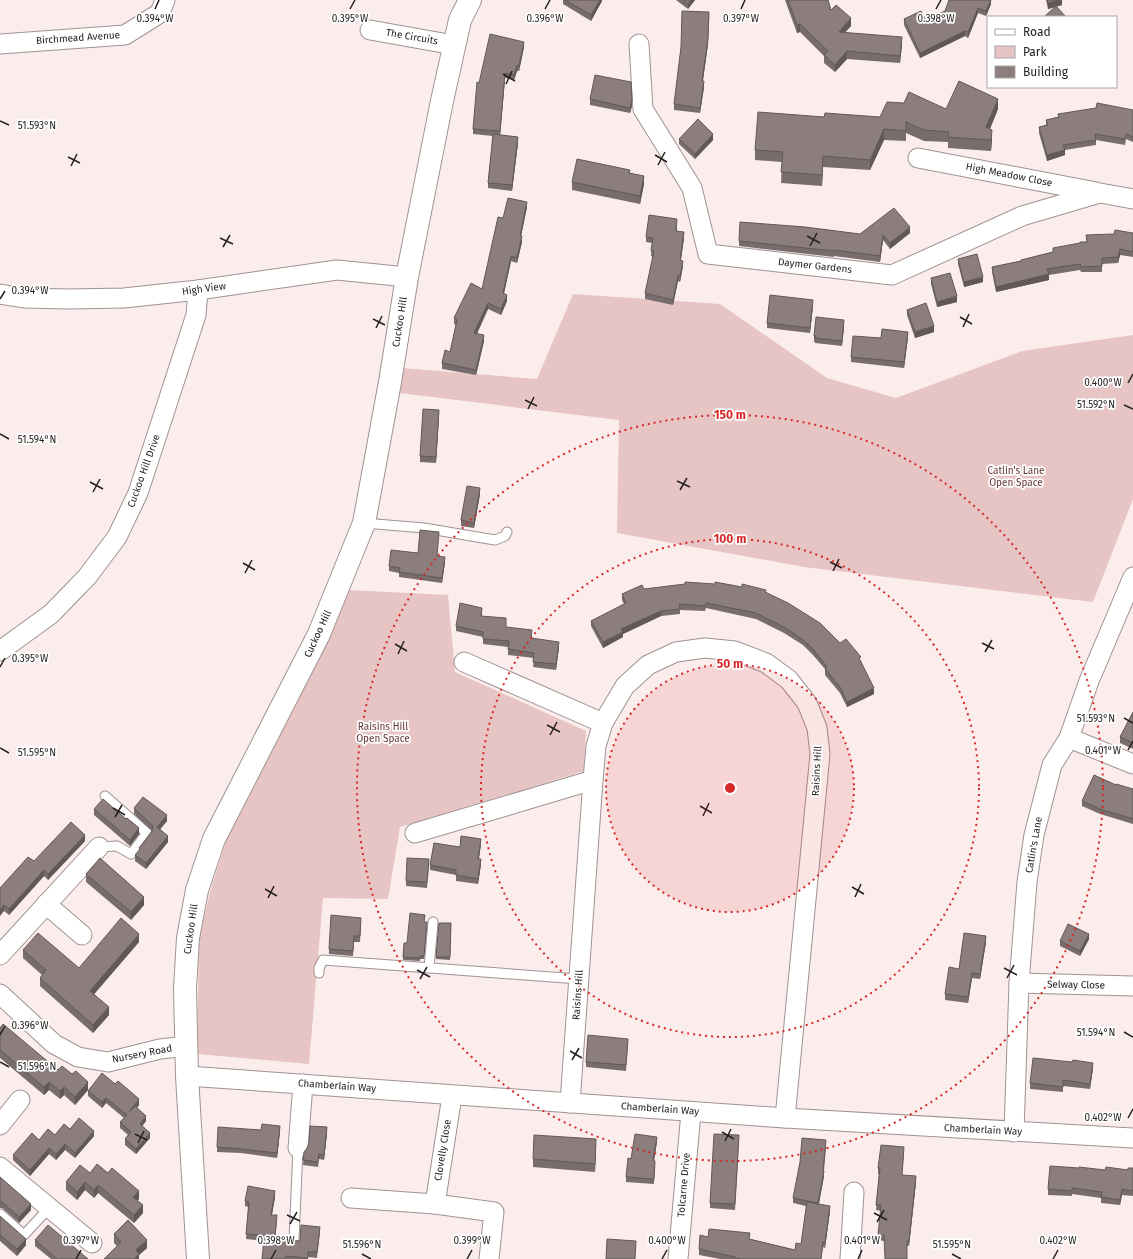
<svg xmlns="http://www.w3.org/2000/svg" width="1133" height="1259" viewBox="0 0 1133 1259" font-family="'Fira Sans',sans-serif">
<rect width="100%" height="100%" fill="#fceded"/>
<g fill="#e6c5c4">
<path d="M573 294 720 304 827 378 896 398 1022 351 1133 335V499L1093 602 804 567 617 533 619 420 399 393 402 368 537 379Z"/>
<path d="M348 590 448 595 455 672 586 731 584 771 400 827 388 899 323 898 309 1064 197 1054 199 941 210 892 227 838Z"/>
</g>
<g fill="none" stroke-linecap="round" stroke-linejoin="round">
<g stroke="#a09292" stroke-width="11">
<g id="lane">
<path d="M364 523 424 528 495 540 505 536 507 532"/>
<path d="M99 847 117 846 131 854 147 833 105 796"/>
<path d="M429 968 433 922"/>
<path d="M319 973V968L323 960 579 979"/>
<path d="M0 1214 24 1235 49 1208"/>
<path d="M294 1240 298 1148"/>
</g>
</g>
<g stroke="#a09292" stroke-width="21">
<g id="street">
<path d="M370 30 454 45"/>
<path d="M0 44 125 35 160 13 165 0"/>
<path d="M639 44 643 109 692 188 708 254 892 275 1022 216 1100 193 1133 199"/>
<path d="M918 158 1096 192"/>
<path d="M0 294 24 298 69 299 124 298 198 290 337 270 407 277"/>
<path d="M0 651 51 614 87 577 117 537 138 493 196 315 198 290"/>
<path d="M464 662 603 723"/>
<path d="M1069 738 1133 764"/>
<path d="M415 833 593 780"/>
<path d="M46 904 82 935"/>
<path d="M0 955 99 847"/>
<path d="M1019 983 1133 986"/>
<path d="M0 994 54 1044 78 1057 108 1062 160 1049 187 1046"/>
<path d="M187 1076 785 1118 1133 1138"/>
<path d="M452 1096 435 1204 494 1212 489 1259"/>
<path d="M570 1103 593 780 596 746 603 723 625 686 648 665 676 652 705 648 735 651 766 663 789 680 807 703 817 728 820 754 785 1118"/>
<path d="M0 1125 20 1100"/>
<path d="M1014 1132 1019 983 1027 882 1034 835 1052 765 1069 738 1089 681 1133 577"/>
<path d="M298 1148 303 1084"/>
<path d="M0 1167 92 1243"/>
<path d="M351 1198 435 1204"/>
<path d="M678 1259 691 1112"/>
<path d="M850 1259 854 1192"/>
</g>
</g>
<g stroke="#a09292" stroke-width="24">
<path id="secondary" d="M198 1259 187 1076 185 988 188 938 197 890 214 839 319 634 364 523 390 382 407 277 442 101 460 20 470 0"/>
</g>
<use href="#lane" stroke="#fff" stroke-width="9"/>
<use href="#street" stroke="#fff" stroke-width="19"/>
<use href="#secondary" stroke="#fff" stroke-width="22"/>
</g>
<g fill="#786c6c">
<path d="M563 0H602V1L591 21 563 4Z"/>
<path d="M676 0H695L688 9Z"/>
<path d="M785 0H828L831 10 851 26 845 32 902 44 900 63 847 59 835 72 824 63V56L800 32 797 33Z"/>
<path d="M991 0V4L986 16 978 13 968 38 965 36 920 58 904 25V19L926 20 945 11Z"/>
<path d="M1046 0H1062V5L1048 9Z"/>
<path d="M708 44 703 81 704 87 700 113 674 110V104Z"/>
<path d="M524 47 519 71H517L514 80 505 78 500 135 518 143 512 191 488 188V183L493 136 473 134V129L479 83Z"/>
<path d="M590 99 632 106 630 113 590 105Z"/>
<path d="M904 103 946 109H998L990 129 992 140 991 151 948 148V142L924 141 906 133V141L884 140 870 170 823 167 822 186 781 183 782 162 755 160V150L824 117H880Z"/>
<path d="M1133 110V142L1126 139 1125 145 1096 140V145L1065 150V155L1047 161 1039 133V127L1046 125V120L1058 117V114Z"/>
<path d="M679 139 713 140 695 159 679 144Z"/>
<path d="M630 173 644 184 640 204 572 190V182Z"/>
<path d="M527 207 521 236 522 242 517 263 511 261 504 293 507 301 501 315 488 309 477 334 484 341 476 375 442 369V363L450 352 456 325 454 324V318L482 289 503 218Z"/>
<path d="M677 224V231L684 238 681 260 683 266 680 282 678 281 673 305 645 299V293L653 257 651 256 652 243 646 242V237Z"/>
<path d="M910 233 890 249 883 240 880 262 834 256V257L739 246V241Z"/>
<path d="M1133 233V257L1120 255 1118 263 1102 264V272H1081L1080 270 1049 275V280L996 292 992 272V267L1021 261V260L1053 252V248Z"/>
<path d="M958 259 983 282 964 287 958 264Z"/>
<path d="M931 278 957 302 937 307 931 284Z"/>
<path d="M813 305 810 333 767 328V323Z"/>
<path d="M907 310 934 332 915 338 907 315Z"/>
<path d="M844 326 842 346 815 343V342H814V336Z"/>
<path d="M908 337 904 368 851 362V357L881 338Z"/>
<path d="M439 415 436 463 420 462V456Z"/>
<path d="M480 494 474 528 461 526V520Z"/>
<path d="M438 556 445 562 442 583 399 577V573L389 571V566Z"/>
<path d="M644 589 766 592 840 643 861 661 874 694 847 707 840 693 825 675V669L813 655 803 645 784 633 756 619 706 608 705 611 680 610V614L661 616 623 634V637L603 648 591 626V621L624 604 622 600V594Z"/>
<path d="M482 613V616L506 627 532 636V638L559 647 556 670 533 667 534 658 508 655V647L483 644V637L456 631V626Z"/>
<path d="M1133 712V749L1120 743V737Z"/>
<path d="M1116 785 1133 789V824L1100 814 1082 806V801Z"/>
<path d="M134 808 167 821 160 829 168 842 146 869 135 861V855L139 851V848L152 831 134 814Z"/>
<path d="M94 809 139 834 130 846 94 815Z"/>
<path d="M85 841 48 880 44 876 9 915 4 911 0 888 34 861Z"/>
<path d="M481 844 479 859 481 864 478 884 456 881V875L430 870V865L460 847Z"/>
<path d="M429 865 427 888 406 886V881Z"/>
<path d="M86 874 144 905 131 920 86 882Z"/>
<path d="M424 922 427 925 424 959H420V961L403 960V957L407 943Z"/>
<path d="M361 923 360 942H354L353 956 329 954V949Z"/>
<path d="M451 923 450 960 436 959V957Z"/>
<path d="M1089 939 1080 956 1060 946V941Z"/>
<path d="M139 942 94 994 109 1015 93 1033 40 986V978L42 975 23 958V950L79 968Z"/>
<path d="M986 942 980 979 972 978 968 1003 945 1000V994L959 969Z"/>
<path d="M0 1028 58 1070 88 1090 75 1105 64 1095 60 1099 49 1090 44 1095 0 1058Z"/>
<path d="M628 1044 626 1071 586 1067V1062Z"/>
<path d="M1093 1068 1090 1089 1063 1086V1092L1030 1089V1083Z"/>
<path d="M88 1091 139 1105 137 1108 146 1121 142 1126 150 1138 136 1154 125 1145V1139L128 1135 120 1128V1122L124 1118 106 1103 102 1108 88 1096Z"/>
<path d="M70 1129 94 1136 75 1158 65 1150 56 1160 49 1154 30 1176 13 1160V1155L39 1140 55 1135Z"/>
<path d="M280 1131 277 1158 241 1153 217 1152V1147Z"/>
<path d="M327 1133 324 1160 319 1159 318 1167 303 1165 304 1152Z"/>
<path d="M739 1140 735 1210 710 1208V1203Z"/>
<path d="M657 1142 654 1161 655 1166 654 1184 626 1182V1177L631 1159Z"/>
<path d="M826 1146 824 1171V1176L819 1204 830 1211 825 1248 823 1247 821 1259H720L699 1255V1249L708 1237 750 1239 795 1250 801 1244 806 1206 793 1203V1198Z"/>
<path d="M596 1147 595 1172 533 1167V1159Z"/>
<path d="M904 1153 902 1175 916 1182 909 1246 884 1241 878 1240 881 1211 876 1210 879 1174H878V1168Z"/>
<path d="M1133 1168V1196L1122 1195 1120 1205 1101 1203V1198L1072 1194V1196L1048 1195V1189L1105 1170H1128Z"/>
<path d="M90 1173 139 1199 137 1201 143 1213 134 1223 98 1193 94 1198 85 1190 77 1200 66 1190V1182Z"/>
<path d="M0 1177 31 1210 19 1223 2 1208H0Z"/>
<path d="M275 1197 272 1215 277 1221 275 1239 300 1241 320 1232 317 1258 308 1257V1259H262L264 1241 246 1239 248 1207 245 1206V1201Z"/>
<path d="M0 1216 26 1245 17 1256 0 1241Z"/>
<path d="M114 1234 147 1248 139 1255V1259L117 1246 114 1243Z"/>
<path d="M35 1240 88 1259H51L35 1246Z"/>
</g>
<g fill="#615858">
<path d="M600 0H602V1L591 21V15Z"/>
<path d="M691 0H695L688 9V4Z"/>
<path d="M991 0V4L986 16V11Z"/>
<path d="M1060 0H1062V5L1048 9V3Z"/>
<path d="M978 8V13L968 38V32Z"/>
<path d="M709 12 708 44 702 86V81Z"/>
<path d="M851 18V26L839 39V32Z"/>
<path d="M800 24V32L797 33V25Z"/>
<path d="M965 31V36L920 58V53Z"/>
<path d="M902 37V44L900 63V56Z"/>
<path d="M524 42V47L519 71V66Z"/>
<path d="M847 51V59L835 72V65Z"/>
<path d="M517 65V71L514 80V75Z"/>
<path d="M505 73V78L500 137V131Z"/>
<path d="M704 81V87L700 113V108Z"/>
<path d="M998 99V109L986 138V127Z"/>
<path d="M632 100V106L630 113V108Z"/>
<path d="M884 129V140L870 170V160Z"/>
<path d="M992 130V140L991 151V140Z"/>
<path d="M713 134V140L695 159V154Z"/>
<path d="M518 137V143L512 191V185Z"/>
<path d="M1065 150V155L1047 161V155Z"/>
<path d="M823 156V167L822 186V175Z"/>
<path d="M644 176V184L640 204V196Z"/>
<path d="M527 202V207L520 241V236Z"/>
<path d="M910 227V233L890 249V243Z"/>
<path d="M684 232V238L680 265V260Z"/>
<path d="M883 235V240L880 262V256Z"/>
<path d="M522 236V242L517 263V258Z"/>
<path d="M1120 249V255L1118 263V257Z"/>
<path d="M511 256V261L503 298V293Z"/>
<path d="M683 261V266L680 282V276Z"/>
<path d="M1049 274V280L996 292V287Z"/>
<path d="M678 276V281L673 305V300Z"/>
<path d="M983 277V282L964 287V282Z"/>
<path d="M507 295V301L501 315V309Z"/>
<path d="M957 296V302L937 307V302Z"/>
<path d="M813 300V305L810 333V328Z"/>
<path d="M488 303V309L474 339V333Z"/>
<path d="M844 320V326L842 346V341Z"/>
<path d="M934 326V332L915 338V332Z"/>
<path d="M908 332V337L904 368V362Z"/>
<path d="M484 335V341L476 375V370Z"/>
<path d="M439 410V415L436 463V457Z"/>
<path d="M480 488V494L474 528V523Z"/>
<path d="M445 557V562L442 583V578Z"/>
<path d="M661 611V616L623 634V637L603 648V642L621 629Z"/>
<path d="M559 642V647L556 670V664Z"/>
<path d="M874 688V694L847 707V702Z"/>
<path d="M167 815V821L157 833V827Z"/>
<path d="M139 828V834L130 846V840Z"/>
<path d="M85 835V841L48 880V874Z"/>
<path d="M168 836V842L146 869V863Z"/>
<path d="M481 839V844L478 864V859Z"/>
<path d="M481 859V864L478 884V879Z"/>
<path d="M44 870V876L9 915V909Z"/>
<path d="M144 897V905L131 920V912Z"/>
<path d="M4 905V911L0 916V910Z"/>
<path d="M139 934V942L90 999V991Z"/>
<path d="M1089 934V939L1080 956V951Z"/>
<path d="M986 936V942L980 979V974Z"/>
<path d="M972 973V978L968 1003V997Z"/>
<path d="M109 1007V1015L93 1033V1025Z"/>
<path d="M1093 1063V1068L1090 1089V1084Z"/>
<path d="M49 1082V1090L44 1095V1087Z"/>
<path d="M88 1082V1090L75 1105V1097Z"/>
<path d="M64 1087V1095L60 1099V1091Z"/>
<path d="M106 1098V1103L102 1108V1102Z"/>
<path d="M139 1099V1105L129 1118V1112Z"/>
<path d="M146 1116V1121L140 1129V1124Z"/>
<path d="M280 1126V1131L277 1158V1153Z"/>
<path d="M327 1127V1133L324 1160V1155Z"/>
<path d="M94 1131V1136L75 1158V1153Z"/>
<path d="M150 1133V1138L136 1154V1149Z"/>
<path d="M657 1137V1142L653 1166V1160Z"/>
<path d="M596 1139V1147L595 1172V1164Z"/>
<path d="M65 1144V1150L56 1160V1154Z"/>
<path d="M49 1148V1154L30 1176V1170Z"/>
<path d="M824 1171V1176L818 1208V1203Z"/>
<path d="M916 1176V1182L909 1246V1241Z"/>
<path d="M85 1182V1190L77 1200V1192Z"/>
<path d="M98 1185V1193L94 1198V1190Z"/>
<path d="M1122 1189V1195L1120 1205V1200Z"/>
<path d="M139 1191V1199L133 1206V1197Z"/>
<path d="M275 1191V1197L271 1220V1215Z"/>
<path d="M31 1204V1210L19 1223V1217Z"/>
<path d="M143 1205V1213L134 1223V1215Z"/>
<path d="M830 1206V1211L825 1248V1242Z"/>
<path d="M26 1239V1245L17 1256V1249Z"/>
<path d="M147 1240V1248L139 1255V1259H134L136 1250Z"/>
</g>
<g fill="#8b7e7d" stroke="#615858">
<path d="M565 0H600L591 15Z"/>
<path d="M684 0H691L688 4Z"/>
<path d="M788 0H828L831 10 836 5 851 18 839 32 902 37 900 56 847 51 835 65 824 55 828 51 800 24 797 25Z"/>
<path d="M949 0H991L986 11 978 8 968 32 965 31 920 53 904 19 921 11 926 20 945 11Z"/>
<path d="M1047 0H1060L1048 3Z"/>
<path d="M1056 6 1066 17H1044Z"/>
<path d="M682 11 709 12 708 39 702 81H704L700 108 674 104 681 47Z"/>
<path d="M490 34 524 42 519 66 517 65 514 75 505 73 500 131 473 129 477 82 479 83Z"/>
<path d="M595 75 631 82 632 100 630 108 590 99Z"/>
<path d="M959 81 998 99 986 127 992 130 991 140 948 137 949 132 924 130 906 122V131L884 129 870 160 823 156 822 175 781 172 783 152 755 150 758 112 824 117 825 113 880 117 887 102 904 103 909 92 946 109Z"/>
<path d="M1097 103 1133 110V137L1126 134 1125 139 1095 134 1096 140 1063 145 1065 150 1047 155 1039 127 1048 125 1046 120 1059 117 1058 114 1096 108Z"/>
<path d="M698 119 713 134 695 154 679 139Z"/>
<path d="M493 134 518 137 512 185 488 183Z"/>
<path d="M577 159 630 170 629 173 644 176 640 196 572 182Z"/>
<path d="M508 198 527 202 520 236H522L517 258 511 256 503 293 507 295 501 309 488 303 474 333 484 335 476 370 442 363 445 350 450 352 457 320 454 318 471 283 482 289 498 217 503 218Z"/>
<path d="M894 208 910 227 890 243 883 235 880 256 834 250V251L739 241 740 222 805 227 860 234Z"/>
<path d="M649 215 677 219 676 231 684 232 680 260 683 261 680 276H678L673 300 645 293 654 251H651L653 238 646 237Z"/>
<path d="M1115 230 1133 233V252L1120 249 1118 257 1102 258V266L1081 267 1080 264 1047 269 1049 274 996 287 992 267 1021 261V260L1053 252V248L1080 243V242H1087L1086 235 1114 234Z"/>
<path d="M977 254 983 277 964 282 958 259Z"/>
<path d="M950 273 957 296 937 302 931 278Z"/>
<path d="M770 295 813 300 810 328 767 323Z"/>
<path d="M926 303 934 326 915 332 907 310Z"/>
<path d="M816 317 844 320 842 341 815 338 816 336H814Z"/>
<path d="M882 329 908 332 904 362 851 357 853 336 881 338Z"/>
<path d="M423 409 439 410 436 457 420 456Z"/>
<path d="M467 486 480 488 474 523 461 520Z"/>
<path d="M420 530 439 532 437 556 445 557 442 578 399 572 400 568 389 566 391 550 418 553Z"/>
<path d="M685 582 715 584V582L742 587V584L766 590 765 592 788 603 820 623 840 643 846 639 861 657 859 658 874 688 847 702 840 687 825 669 827 667 813 649 803 640 784 627 756 613 706 603 705 606 679 604 680 609 661 611 621 629 623 632 603 642 591 621 626 603 622 594 642 585 644 589 685 584Z"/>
<path d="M460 603 482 608 481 616 506 618V627L532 630 531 638 559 642 556 664 533 662 534 653 508 649 509 641 483 639V632L456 626Z"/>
<path d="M1133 712V743L1120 737Z"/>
<path d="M1094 775 1116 785V784L1133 789V819L1100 809 1082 801Z"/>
<path d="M143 797 167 815 157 827 168 836 146 863 135 855 140 849 139 848 152 831 153 826 134 808Z"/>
<path d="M103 799 126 819 127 818 139 828 130 840 94 809Z"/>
<path d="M71 822 85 835 48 874 44 870 9 909 4 905 0 910V888L28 857 34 861Z"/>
<path d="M461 836 481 839 478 859H481L478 879 456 875V870L430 865 434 843 460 847Z"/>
<path d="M100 858 144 897 131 912 86 874Z"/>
<path d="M407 858 429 859 427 882 406 881Z"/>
<path d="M410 913 425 915 424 922H427L424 956H420V958L403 957 404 943H407Z"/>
<path d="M331 915 361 918 360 936H354L353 951 329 949Z"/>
<path d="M121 918 139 934 90 991 109 1007 93 1025 40 978 46 970 23 950 38 933 79 968Z"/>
<path d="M439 923H451L450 957H436Z"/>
<path d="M1068 924 1089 934 1080 951 1060 941Z"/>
<path d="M964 933 986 936 980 974 972 973 968 997 945 994 949 967 959 969Z"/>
<path d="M3 1024 58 1070 62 1066 72 1074 76 1071 88 1082 75 1097 64 1087 60 1091 49 1082 44 1087 0 1050V1028Z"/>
<path d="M588 1035 628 1039 626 1065 586 1062Z"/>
<path d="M1033 1058 1072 1062 1073 1060 1093 1063 1090 1084 1063 1080V1087L1030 1083Z"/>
<path d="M102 1073 115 1084 118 1081 139 1099 129 1112 135 1106 146 1116 140 1124 150 1133 136 1149 125 1139 131 1132 120 1122 127 1115 106 1098 102 1102 88 1091Z"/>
<path d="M79 1118 94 1131 75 1153 65 1144 56 1154 49 1148 30 1170 13 1155 32 1133 39 1140 48 1129 55 1135 64 1124 70 1129Z"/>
<path d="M262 1124 280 1126 277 1153 241 1149 217 1147 218 1127 261 1130Z"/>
<path d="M310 1126 327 1127 324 1155 319 1154 318 1162 303 1160 304 1152 307 1148 309 1143Z"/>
<path d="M635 1134 657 1137 653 1160 655 1161 654 1179 626 1177 628 1158 631 1159Z"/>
<path d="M714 1134 739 1135 735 1204 710 1203Z"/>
<path d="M534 1135 596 1139 595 1164 533 1159Z"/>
<path d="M802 1138 826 1140 823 1171H824L818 1203 793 1198 800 1162Z"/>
<path d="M881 1145 904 1147 902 1175 916 1176 909 1241H907V1259H885L884 1235H878L881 1205H876L880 1168H878Z"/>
<path d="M97 1164 108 1173 112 1168 139 1191 133 1197 143 1205 134 1215 98 1185 94 1190 85 1182 77 1192 66 1182 80 1165 90 1173Z"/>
<path d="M1050 1166 1079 1168V1167L1105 1170 1106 1167 1128 1170V1168H1133V1191L1122 1189 1120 1200 1101 1197 1102 1192 1072 1188V1191L1048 1189Z"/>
<path d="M0 1177 31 1204 19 1217 2 1202H0Z"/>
<path d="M248 1186 275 1191 271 1215H277L275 1236 246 1234 249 1202 245 1201Z"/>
<path d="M807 1202 830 1206 825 1242H823L821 1259H741L735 1258V1257L699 1249 700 1235 708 1237 709 1229 750 1233 749 1239 795 1250 796 1243 801 1244Z"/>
<path d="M0 1216 26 1239 17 1249 0 1235Z"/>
<path d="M128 1220 147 1240 136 1250 139 1254 134 1259H104L121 1242 114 1234Z"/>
<path d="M48 1225 88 1259H57L35 1240Z"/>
<path d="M301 1225 320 1227 317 1252H308V1258L286 1256 285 1259H262L264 1239 300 1241Z"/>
<path d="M607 1239 636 1241 635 1259H606Z"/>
</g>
<path fill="none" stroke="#252020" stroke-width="1.5" d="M155 9 159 0M350 9 355 0M545 9 550 0M741 9 745 0M936 9 941 0M503 74 515 81M506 84 512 71M0 121 9 125M655 155 667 162M68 157 80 163M658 165 665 152M71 166 77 154M807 236 820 243M220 238 233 244M810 246 817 233M223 247 230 235M0 299 5 291M960 317 972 324M373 319 385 325M963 327 969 314M376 328 382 316M1128 383 1133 374M525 400 537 406M1124 405 1133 409M528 409 534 397M0 434 9 439M677 481 690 487M90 482 103 489M680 490 687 478M93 492 100 479M830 562 842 568M243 563 255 570M833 571 839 559M245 573 252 560M982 643 994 649M395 644 407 651M985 652 992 640M398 654 404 641M0 667 5 658M1124 718 1133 723M547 725 560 732M550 735 557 722M0 748 9 753M1128 750 1133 741M700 806 712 813M113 808 125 815M703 816 709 803M115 817 122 805M852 887 864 894M265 889 277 896M855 897 861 884M268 898 274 886M1004 968 1017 975M417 970 430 977M1007 978 1014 965M420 979 427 967M1124 1032 1133 1037M0 1035 5 1026M570 1051 582 1058M572 1060 579 1048M0 1062 9 1067M1128 1118 1133 1109M722 1132 734 1139M135 1134 147 1140M725 1141 731 1129M138 1143 144 1131M874 1213 887 1220M287 1215 300 1221M877 1222 884 1210M290 1224 297 1212M362 1254 371 1259M952 1254 961 1259M76 1259 81 1250M271 1259 276 1250M467 1259 472 1250M662 1259 667 1250M858 1259 862 1250M1053 1259 1058 1250"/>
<circle cx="730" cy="788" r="124" fill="#d62828" fill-opacity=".12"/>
<g fill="none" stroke="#d62828" stroke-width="2" stroke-dasharray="2 4">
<circle cx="730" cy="788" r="124"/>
<circle cx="730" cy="788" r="249"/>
<circle cx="730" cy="788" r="373"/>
</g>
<g text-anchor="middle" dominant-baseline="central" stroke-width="3.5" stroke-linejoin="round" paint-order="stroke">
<g font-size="10" fill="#252020" stroke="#fff">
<text transform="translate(412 37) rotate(10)">The Circuits</text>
<text transform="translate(78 38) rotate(-4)">Birchmead Avenue</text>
<text transform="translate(1009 175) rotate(11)">High Meadow Close</text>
<text transform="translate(815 266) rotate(6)">Daymer Gardens</text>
<text transform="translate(204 289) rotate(-8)">High View</text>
<text transform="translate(400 322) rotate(-81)">Cuckoo Hill</text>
<text transform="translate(144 471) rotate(-70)">Cuckoo Hill Drive</text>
<text transform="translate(318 634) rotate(-65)">Cuckoo Hill</text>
<text transform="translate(817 771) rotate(-87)">Raisins Hill</text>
<text transform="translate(1034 845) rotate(-80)">Catlin's Lane</text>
<text transform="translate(191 929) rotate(-82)">Cuckoo Hill</text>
<text transform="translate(1076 985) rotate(1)">Selway Close</text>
<text transform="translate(578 995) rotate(-86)">Raisins Hill</text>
<text transform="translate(142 1054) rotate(-11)">Nursery Road</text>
<text transform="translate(337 1086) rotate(4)">Chamberlain Way</text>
<text transform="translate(660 1109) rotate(4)">Chamberlain Way</text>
<text transform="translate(983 1130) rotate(3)">Chamberlain Way</text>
<text transform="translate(443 1150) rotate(-81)">Clovelly Close</text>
<text transform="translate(684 1185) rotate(-85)">Tolcarne Drive</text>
</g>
<g font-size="10" fill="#653436" stroke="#fff">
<text x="1016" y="471">Catlin's Lane<tspan x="1016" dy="12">Open Space</tspan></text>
<text x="383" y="727">Raisins Hill<tspan x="383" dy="12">Open Space</tspan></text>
</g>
</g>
<g font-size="10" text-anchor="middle" fill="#252020" stroke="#fff" stroke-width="3.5" stroke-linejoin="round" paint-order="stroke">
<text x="155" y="22">0.394°W</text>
<text x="350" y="22">0.395°W</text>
<text x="545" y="22">0.396°W</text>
<text x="741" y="22">0.397°W</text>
<text x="936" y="22">0.398°W</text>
<text x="37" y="129">51.593°N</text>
<text x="30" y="294">0.394°W</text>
<text x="1103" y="386">0.400°W</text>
<text x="1096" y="408">51.592°N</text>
<text x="37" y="443">51.594°N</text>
<text x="30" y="662">0.395°W</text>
<text x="1096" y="722">51.593°N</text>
<text x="1103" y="754">0.401°W</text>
<text x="37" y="756">51.595°N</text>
<text x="30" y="1029">0.396°W</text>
<text x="1096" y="1036">51.594°N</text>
<text x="37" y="1070">51.596°N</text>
<text x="1103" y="1121">0.402°W</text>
<text x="81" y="1244">0.397°W</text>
<text x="276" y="1244">0.398°W</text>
<text x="472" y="1244">0.399°W</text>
<text x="667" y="1244">0.400°W</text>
<text x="862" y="1244">0.401°W</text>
<text x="1058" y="1244">0.402°W</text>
<text x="362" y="1248">51.596°N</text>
<text x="952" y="1248">51.595°N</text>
</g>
<circle cx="730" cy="788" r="6" fill="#d62828" stroke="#fff" stroke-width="2"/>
<g font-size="12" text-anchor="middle" font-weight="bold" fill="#d62828" stroke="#fff" stroke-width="3.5" stroke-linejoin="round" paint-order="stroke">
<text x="730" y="419">150 m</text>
<text x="730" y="543">100 m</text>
<text x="730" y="668">50 m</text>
</g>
<rect x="987" y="16" width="130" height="72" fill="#ffffff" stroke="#a8a6a6"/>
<rect x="995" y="29" width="20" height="6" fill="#ffffff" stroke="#a8a6a6"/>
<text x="1023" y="36" font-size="12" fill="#252020">Road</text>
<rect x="995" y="46" width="20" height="12" fill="#e6c5c4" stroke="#a8a6a6"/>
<text x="1023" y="56" font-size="12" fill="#252020">Park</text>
<rect x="995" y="66" width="20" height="12" fill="#8b7e7d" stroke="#a8a6a6"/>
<text x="1023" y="76" font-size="12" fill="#252020">Building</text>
</svg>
